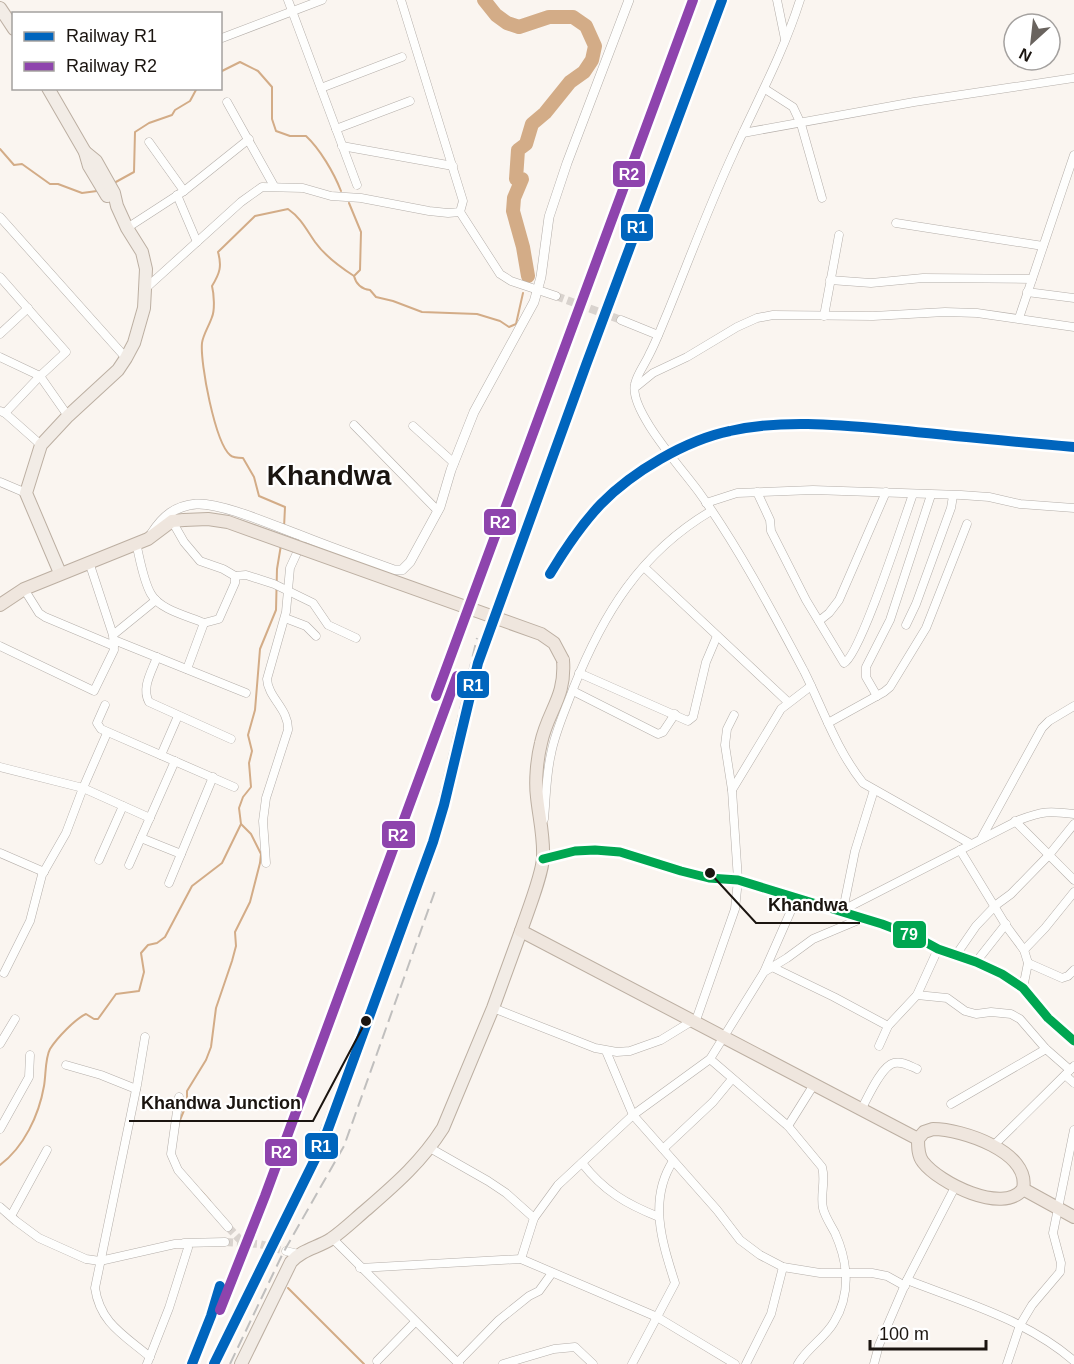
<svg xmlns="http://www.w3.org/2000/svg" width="1074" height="1364" viewBox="0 0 1074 1364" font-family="Arial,sans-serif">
<rect width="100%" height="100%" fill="#faf5f0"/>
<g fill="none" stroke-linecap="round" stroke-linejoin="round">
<g stroke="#d3ac87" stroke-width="2">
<path d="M220 72 240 62 258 71 272 87V119L276 131 290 136H306C320 149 334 173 341 191"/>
<path d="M0 149 14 165 22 164 50 184H58L82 193 97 191"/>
<path d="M114 183 134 172 135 132 149 123 172 115 175 110 190 101 197 88"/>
<path d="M349 203 361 232 360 270 354 276C356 284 362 289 370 290L376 297 393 301 422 312 477 314 500 321 509 327 516 324 523 293"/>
<path d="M284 528 285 507 259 496 254 477 243 458C239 458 233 458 230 455 215 442 200 363 202 343 203 335 209 326 212 317 215 310 214 294 212 286 220 273 222 266 218 252L255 216 288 209C301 218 306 229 315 242 325 256 340 267 354 276"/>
<path d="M178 1125 187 1103V1091L206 1060 211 1047 216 1008 232 961 236 946 235 932 250 902 260 863 261 854 251 834 241 824"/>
<path d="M0 1165C24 1147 39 1115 44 1086 46 1075 45 1058 50 1049 57 1038 75 1019 86 1014L94 1019H98L116 994 139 991 144 972 141 953 148 945 157 943 165 937 192 886 222 863 241 824 239 808 243 797 251 787 249 763 252 751 248 735 255 710 260 649 276 610 277 569 281 545"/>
<path d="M200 1190 210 1201"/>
<path d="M288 1288 364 1364"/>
</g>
<path stroke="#d3ac87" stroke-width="14" d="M484 0 496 15 507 23 519 27 549 17H573L586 26 595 46 592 60 584 72 570 82 545 113 532 124 526 144 518 150 516 179H522L514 198 513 211 523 247 528 276"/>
<g stroke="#d9d3ce" stroke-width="8" stroke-dasharray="8 4" stroke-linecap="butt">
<path d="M556 296 621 320"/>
<path d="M228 1227 242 1242"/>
<path d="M225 1242 259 1244 286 1251"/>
</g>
<g stroke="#b4aea9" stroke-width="9">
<g id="minor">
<path d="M288 0 357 185"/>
<path d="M777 0 785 39"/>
<path d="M800 0C783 54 756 103 733 154 709 206 689 260 667 314 661 328 656 342 649 355 645 364 637 374 635 384 628 410 685 472 701 495 740 550 772 611 804 671 823 709 836 749 863 783L971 844"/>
<path d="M222 38 322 0"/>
<path d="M321 88 402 57"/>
<path d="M765 89 793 107 801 124 822 198"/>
<path d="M227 102 274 186"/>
<path d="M336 129 410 101"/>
<path d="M743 133 914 102 1074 78"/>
<path d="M149 142 184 191"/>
<path d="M342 146 453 166"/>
<path d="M177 195 197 242"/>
<path d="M460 212 500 274 511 281 556 296"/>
<path d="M0 217 126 358"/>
<path d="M896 223 1043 246"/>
<path d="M127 228 184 191 249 139"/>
<path d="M0 277 66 352 40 376 5 413"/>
<path d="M830 280 871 283 923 278 1032 279"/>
<path d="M145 289 241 202 262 187 303 188 331 196 361 198 429 211 448 213 460 212 463 201 401 0"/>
<path d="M1027 292 1074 298"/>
<path d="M824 316 839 235"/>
<path d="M1019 318 1074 155"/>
<path d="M621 320 658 335"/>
<path d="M0 334 28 308"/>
<path d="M0 357 40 376 68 416"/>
<path d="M637 386 653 373 687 357 737 327 757 318 773 315 873 316 945 312 977 313 1074 327"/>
<path d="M0 411 5 413 41 445"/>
<path d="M354 425 438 511"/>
<path d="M413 426 454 463"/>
<path d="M0 482 26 493"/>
<path d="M757 492 770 520 771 531 806 600 844 663C860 656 904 519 913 494"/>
<path d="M706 503 737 493 813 490 961 495 989 497 1020 504 1074 508"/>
<path d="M136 543C140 559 143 580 151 594 160 610 188 616 204 623L219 619 235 583V576L223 569 200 561 184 542 172 521"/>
<path d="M644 567 788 702"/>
<path d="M235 576 246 575 274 584 313 603 328 625 356 638"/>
<path d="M24 589 39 613 45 617 114 646"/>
<path d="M285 618 306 626 316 636"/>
<path d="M819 621 829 613 839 600 886 492"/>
<path d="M906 625 916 604 951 508 953 496"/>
<path d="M113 635 156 600"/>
<path d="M114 640 246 693"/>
<path d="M0 646 94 691 114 650 113 635 89 562"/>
<path d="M157 657C152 671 141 688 149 702L231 739"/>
<path d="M187 669 204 623"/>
<path d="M579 673 688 721 693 717 706 662 717 636"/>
<path d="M573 691 658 734 663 732 675 714"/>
<path d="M877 696 866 677V667L890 620 931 495"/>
<path d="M105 705 97 723 101 729 234 787"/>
<path d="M828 723 884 692 890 687 926 628 967 524"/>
<path d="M161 755 178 716"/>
<path d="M0 767 83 788 150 818"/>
<path d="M732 790 781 709 811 686"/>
<path d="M544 819C546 798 546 775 551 754 555 732 565 711 573 689 603 614 640 553 711 511"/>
<path d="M1015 821 1074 880"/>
<path d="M982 837 1042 728 1049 721 1074 706"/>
<path d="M141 838 181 854"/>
<path d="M960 850 1007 927 1024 950 1028 963 1023 988"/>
<path d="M0 853 44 872"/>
<path d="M543 859 575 851 595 850 620 852 681 871 709 878 738 880 882 924 916 937 938 949 976 962 1002 974 1023 988 1048 1018 1074 1041"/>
<path d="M99 860 123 806"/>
<path d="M266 863 263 821 266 798 288 730C289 709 268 698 267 679L286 612 290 568 301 544"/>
<path d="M129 865 175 761"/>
<path d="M169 883 213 777"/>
<path d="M843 910 1019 820C1043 811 1049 811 1074 814"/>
<path d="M843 910 855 851 874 790"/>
<path d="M1024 950 1045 928 1074 892"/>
<path d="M956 955 976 926 996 905 1011 894 1049 855 1074 824"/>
<path d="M976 962 1006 924"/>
<path d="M1028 963 1062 978 1068 976 1074 970"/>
<path d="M772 967 834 997 888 1026"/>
<path d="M764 972 797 897"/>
<path d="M4 973 30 921 42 875 66 833 83 788 107 733"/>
<path d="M917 995 947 998 965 1011 976 1014 991 1012 1011 1014 1020 1019 1046 1049 1070 1070"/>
<path d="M493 1008 595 1048 617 1052 630 1051 661 1040 692 1021"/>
<path d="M695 1023 735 909 738 880 732 790 725 745 727 729 734 715"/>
<path d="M145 1037 137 1085 95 1288C100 1323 124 1335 150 1357"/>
<path d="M0 1044 15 1019"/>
<path d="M879 1046 888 1026 917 995 938 949"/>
<path d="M606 1051 633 1115 717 1210 740 1240 760 1255 783 1267 820 1273H872L887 1276 905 1286"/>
<path d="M710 1059 788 1126 822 1167C826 1181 820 1195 823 1208 825 1217 831 1225 835 1233 848 1262 851 1294 834 1322 825 1338 807 1348 798 1364"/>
<path d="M66 1065 101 1075 136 1089"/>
<path d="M1065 1075 1074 1083"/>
<path d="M179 1097 171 1154 178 1170 228 1227"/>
<path d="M951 1104 1046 1049"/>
<path d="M861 1110C867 1099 881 1066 894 1063 902 1061 910 1066 917 1069"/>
<path d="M788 1126 813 1086"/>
<path d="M0 1129 29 1077 30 1055"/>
<path d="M993 1146 1074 1066"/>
<path d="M430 1148 488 1181 506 1193 534 1218"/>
<path d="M663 1149 713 1102 732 1079"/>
<path d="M582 1163C604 1191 626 1204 659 1217"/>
<path d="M0 1207 16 1221 39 1238 86 1259 100 1261 175 1244H187L188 1248 169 1308 147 1364"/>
<path d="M11 1216 47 1150"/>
<path d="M332 1238 459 1364"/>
<path d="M184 1243 225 1242"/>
<path d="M286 1251 298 1254"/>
<path d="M521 1259 534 1218 558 1185 633 1115 710 1059 764 972 787 958 813 939 863 918"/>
<path d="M360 1268 521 1259 657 1317 735 1364"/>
<path d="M907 1280 955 1187"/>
<path d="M377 1361 415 1322"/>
<path d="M458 1362 499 1320 529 1296 539 1291 552 1273"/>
<path d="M503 1364 554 1349 575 1347 593 1364"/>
<path d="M632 1364 675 1283C662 1242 648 1200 673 1161"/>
<path d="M746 1364 771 1314 783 1267"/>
<path d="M874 1364 879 1345 907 1280C964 1302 1027 1320 1074 1361"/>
<path d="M1007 1364 1020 1325 1032 1305 1060 1272 1061 1263 1053 1233 1074 1130"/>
</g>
</g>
<g stroke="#b4aea9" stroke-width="10">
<path id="tertiary" d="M152 533C163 516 175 506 196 504 221 502 277 527 302 536 332 548 363 559 394 570H402L410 562 440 507 451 470 474 412 534 302 541 277 549 217 567 163 629 0"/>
</g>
<g stroke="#bcafa2" stroke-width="14">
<g id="primary">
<path d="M0 8 14 29"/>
<path d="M48 88 85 152 89 166 107 196"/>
<path d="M60 573 26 493 41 445 68 416 118 370 126 358 134 343 144 308 145 289 146 269 142 252 127 228 117 206 114 193 96 161 85 152"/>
<path d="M241 1364 291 1262C303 1249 317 1248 331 1239 344 1230 355 1219 367 1209 397 1183 422 1161 443 1128L493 1008 521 931"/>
</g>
</g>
<g stroke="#bcafa2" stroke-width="14">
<g id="trunk">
<path d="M0 605 24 589 148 539 172 521 184 520"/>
<path d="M563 660C566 698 548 710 541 743 537 759 535 781 537 797 539 817 544 836 543 857 543 873 527 913 521 931L918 1139"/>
<path d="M933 1129C962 1129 1031 1152 1023 1189 1003 1215 939 1183 923 1162 918 1156 918 1147 918 1139L924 1132Z"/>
<path d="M1023 1189 1074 1217"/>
</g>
</g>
<use href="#minor" stroke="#fefefd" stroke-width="8"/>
<use href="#tertiary" stroke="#fefefd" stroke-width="9"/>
<use href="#primary" stroke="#f2ece6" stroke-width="12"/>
<use href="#trunk" stroke="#efe6de" stroke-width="12"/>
<g stroke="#c0bfbe" stroke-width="2" stroke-dasharray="12 6" stroke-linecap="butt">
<path d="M550 574C565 549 581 525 601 504 632 472 686 440 730 431 787 418 849 426 907 431 962 437 1018 442 1074 447"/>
<path d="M212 1364 317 1140 401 919 434 820 477 638"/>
<path d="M230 1364 283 1253 344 1146 435 891"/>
</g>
<g stroke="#bcafa2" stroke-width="14" stroke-linecap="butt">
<path id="trunk-bridge" d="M184 520 208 519 228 522 541 634 554 643 563 660"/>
</g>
<use href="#trunk-bridge" stroke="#efe6de" stroke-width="12"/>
<g stroke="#fff" stroke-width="14">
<path id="bus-1" d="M543 859 575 851 595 850 620 852 681 871 709 878 738 880 882 924 916 937 938 949 976 962 1002 974 1023 988 1048 1018 1074 1041"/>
</g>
<use href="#bus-1" stroke="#00a651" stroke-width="9"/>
<g stroke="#fff" stroke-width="15">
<g id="rail-1">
<path d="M550 574C565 549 581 525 601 504 632 472 686 440 730 431 787 418 849 426 907 431 962 437 1018 442 1074 447"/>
<path d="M192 1364 211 1316 220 1286"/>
<path d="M214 1364 323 1143 433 842 444 805 478 663 586 365 722 0"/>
</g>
</g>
<g stroke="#fff" stroke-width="15">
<g id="rail-2">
<path d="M436 696 693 0"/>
<path d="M220 1310 265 1196 457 676"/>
</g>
</g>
<use href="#rail-1" stroke="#0065bd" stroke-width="10"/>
<use href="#rail-2" stroke="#8e44ad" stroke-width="10"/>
</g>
<g text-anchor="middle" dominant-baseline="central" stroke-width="4.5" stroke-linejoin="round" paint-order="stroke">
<g font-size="28" font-weight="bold" fill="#1b1510" stroke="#fff">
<text x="329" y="475">Khandwa</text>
</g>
</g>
<path fill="none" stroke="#1b1510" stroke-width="2" d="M710 873L756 923H860M366 1021L313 1121H129"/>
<g fill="#1b1510" stroke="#fff" stroke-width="2">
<circle cx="710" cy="873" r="6"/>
<circle cx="366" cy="1021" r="6"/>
</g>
<g font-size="18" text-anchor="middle" font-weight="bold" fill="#1b1510" stroke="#fff" stroke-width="4.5" stroke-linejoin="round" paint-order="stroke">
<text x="808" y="911">Khandwa</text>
<text x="221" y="1109">Khandwa Junction</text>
</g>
<g stroke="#fff" stroke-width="2">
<rect x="612" y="160" width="34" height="28" rx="6" fill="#8e44ad"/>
<rect x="620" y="213" width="34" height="29" rx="6" fill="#0065bd"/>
<rect x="483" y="508" width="34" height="28" rx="6" fill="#8e44ad"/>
<rect x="456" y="670" width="34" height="29" rx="6" fill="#0065bd"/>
<rect x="381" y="820" width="35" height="29" rx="6" fill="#8e44ad"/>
<rect x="892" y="920" width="35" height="29" rx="6" fill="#00a651"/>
<rect x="304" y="1132" width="35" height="28" rx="6" fill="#0065bd"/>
<rect x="264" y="1138" width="34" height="29" rx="6" fill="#8e44ad"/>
</g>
<g font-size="16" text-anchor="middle" font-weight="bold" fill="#fff">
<text x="629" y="180">R2</text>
<text x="637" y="233">R1</text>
<text x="500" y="528">R2</text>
<text x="473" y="691">R1</text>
<text x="398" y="841">R2</text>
<text x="909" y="940">79</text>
<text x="321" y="1152">R1</text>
<text x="281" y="1158">R2</text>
</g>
<rect x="12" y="12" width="210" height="78" fill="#ffffff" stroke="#a4a19f" stroke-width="1.5"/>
<rect x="24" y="32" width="30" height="9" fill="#0065bd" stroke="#a4a19f" stroke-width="1.5"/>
<text x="66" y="42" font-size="18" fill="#1b1510">Railway R1</text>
<rect x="24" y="62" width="30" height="9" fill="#8e44ad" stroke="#a4a19f" stroke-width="1.5"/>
<text x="66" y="72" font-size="18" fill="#1b1510">Railway R2</text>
<g transform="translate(1032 42) rotate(207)"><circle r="28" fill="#ffffff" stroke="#a4a19f" stroke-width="1.5"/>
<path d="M0-4.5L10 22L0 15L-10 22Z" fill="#69635e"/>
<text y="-9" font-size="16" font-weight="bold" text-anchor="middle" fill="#1b1510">N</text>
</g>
<path d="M870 1340v9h116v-9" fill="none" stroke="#1b1510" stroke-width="3"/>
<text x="879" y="1340" font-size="18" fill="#1b1510" stroke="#ffffff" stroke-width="4.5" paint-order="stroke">100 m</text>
</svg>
